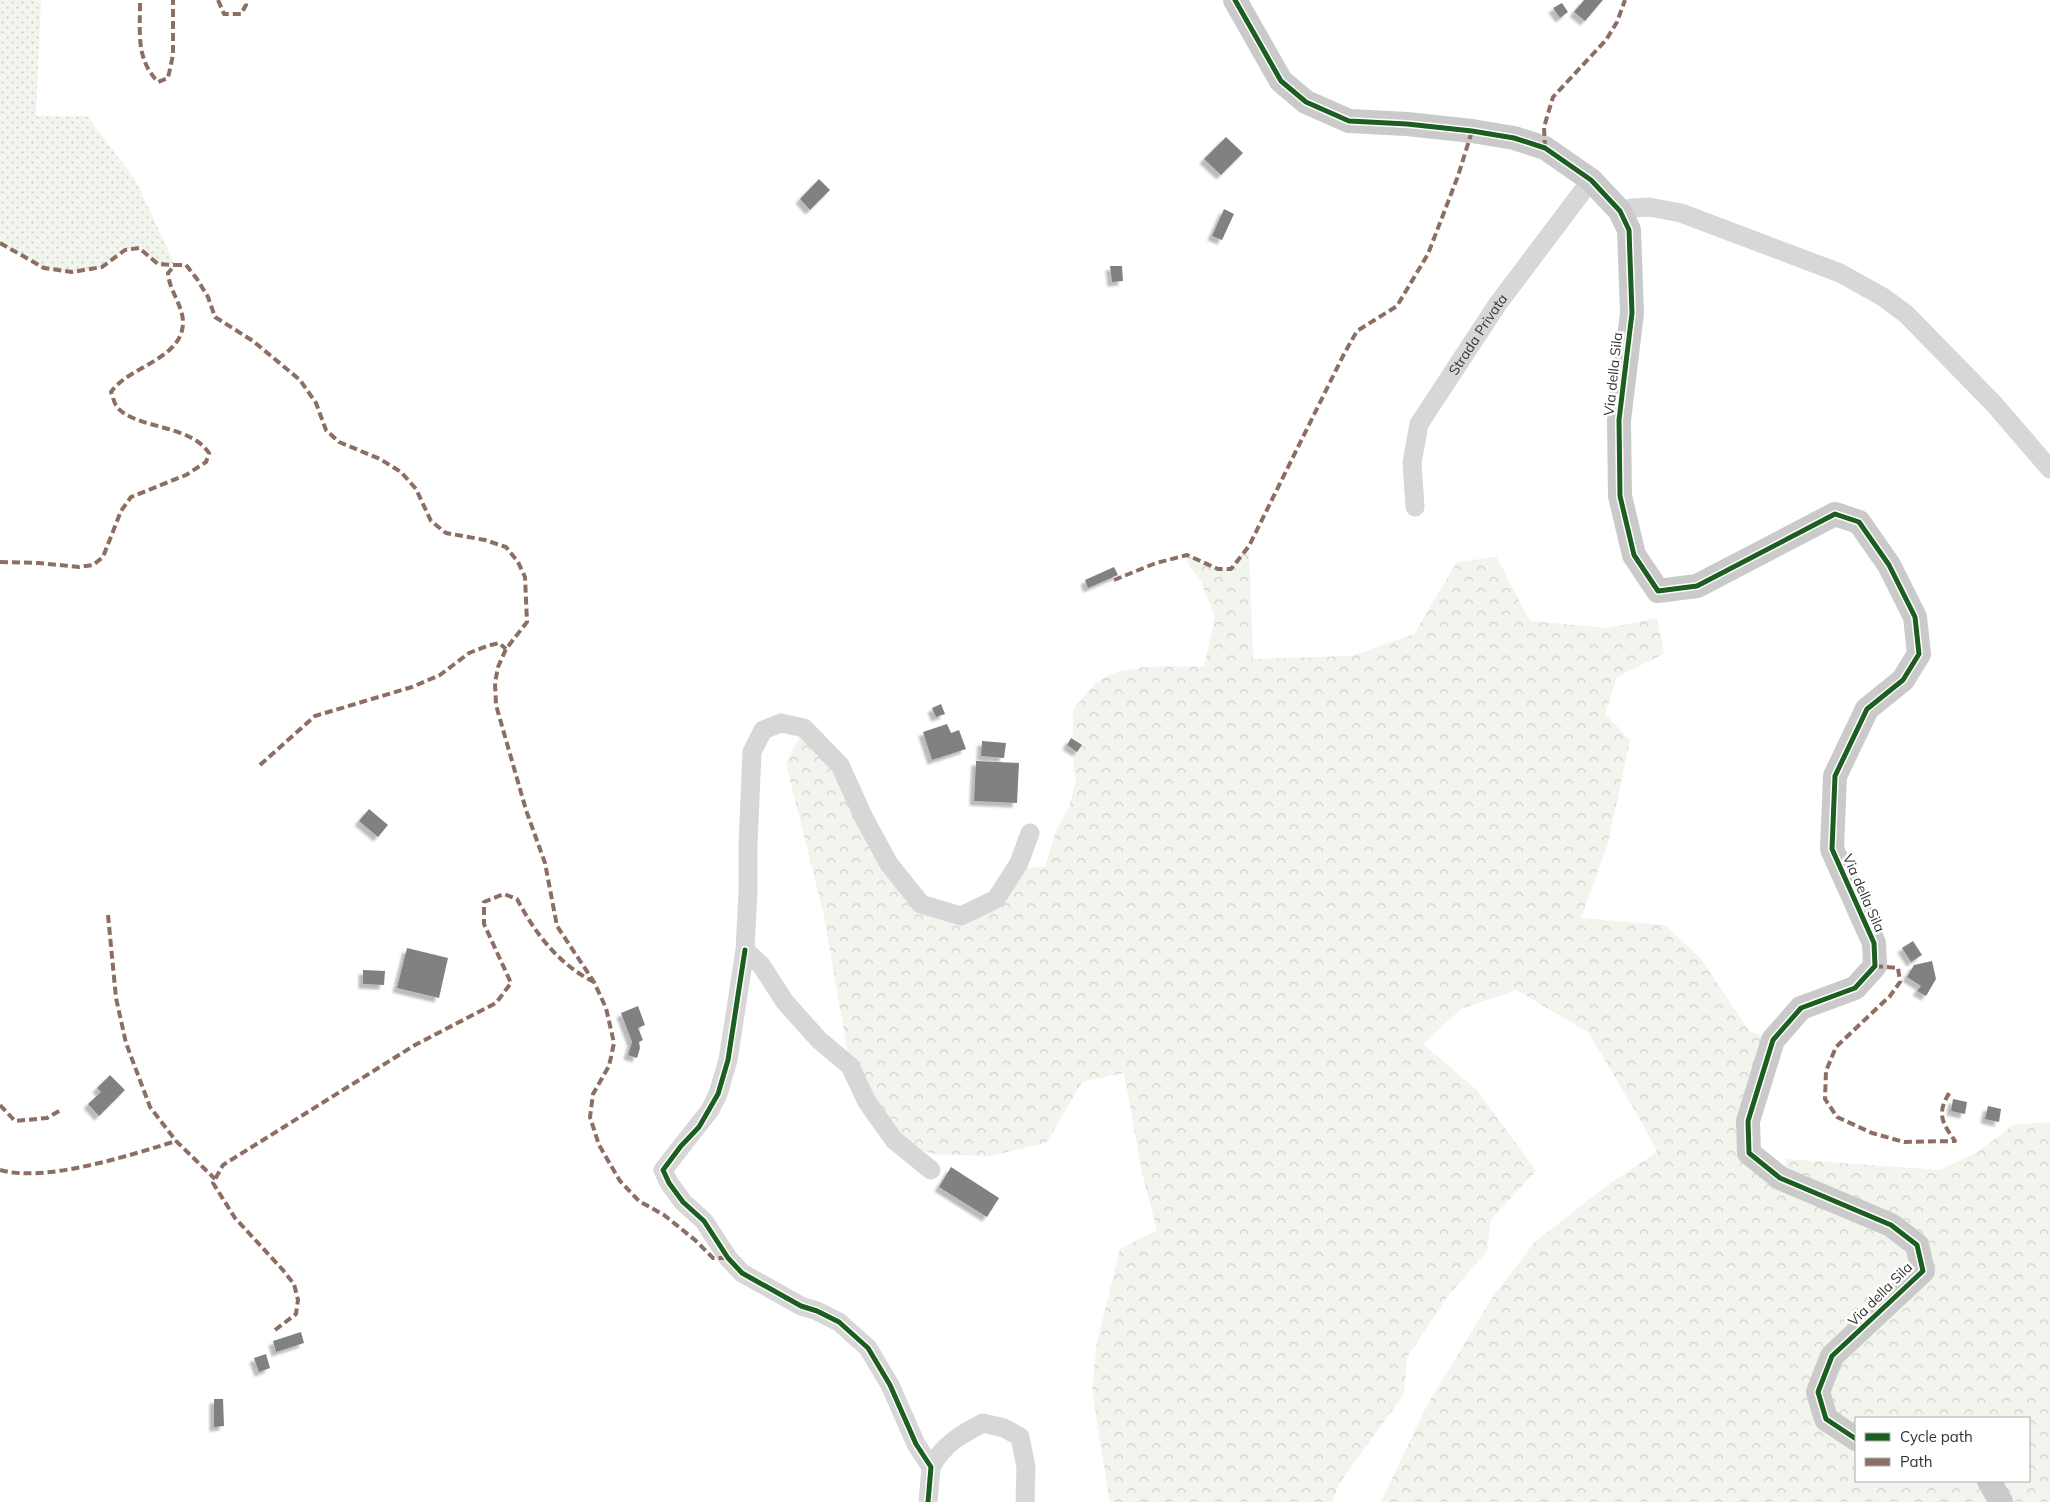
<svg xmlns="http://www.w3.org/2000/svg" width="2050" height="1502" viewBox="0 0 2050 1502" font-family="Mulish,sans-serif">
<defs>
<pattern id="grass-dots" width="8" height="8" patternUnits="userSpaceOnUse" patternTransform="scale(1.25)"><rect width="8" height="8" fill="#f1f5ed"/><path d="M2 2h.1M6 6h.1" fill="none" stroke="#cfd2cc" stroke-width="1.8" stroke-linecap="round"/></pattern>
<pattern id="forest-crowns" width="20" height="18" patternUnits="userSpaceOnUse" patternTransform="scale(1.25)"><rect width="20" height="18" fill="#f1f5ed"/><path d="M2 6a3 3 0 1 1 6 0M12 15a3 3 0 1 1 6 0" fill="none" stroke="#cfd2cc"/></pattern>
<filter id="shadow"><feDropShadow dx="-4.5" dy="4.5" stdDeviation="1" flood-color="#0004"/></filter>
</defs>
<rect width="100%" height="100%" fill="#fff"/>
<path fill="url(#grass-dots)" d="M0 0H41L36 116H87L136 181 175 265 158 264 139 248 125 250 102 267 72 272 44 268 0 243Z"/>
<path fill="url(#forest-crowns)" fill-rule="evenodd" d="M1249 546 1253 659 1352 656 1414 634 1457 562 1496 557 1530 621 1608 628 1657 618 1664 654 1617 677 1605 714 1630 740 1608 843 1581 918 1665 925 1701 959 1749 1031 1773 1040 1749 1153 1780 1178 1787 1159 1940 1170 1978 1152 2013 1125 2050 1122V1502H1381L1427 1405 1492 1298 1534 1243 1606 1186 1657 1152 1641 1121 1588 1032 1516 990 1461 1009 1423 1044 1478 1091 1536 1171 1491 1219 1487 1251 1448 1296 1407 1357 1404 1394 1338 1485 1333 1502H1110L1092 1391 1097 1342 1120 1249 1157 1230 1142 1173 1124 1073 1082 1082 1046 1143 991 1156 933 1154 894 1140 850 1066 824 916 786 764 804 728 921 904 961 916 996 899 1015 868 1045 867 1056 831 1069 807 1076 781 1073 763V709C1082 700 1090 687 1100 680 1125 663 1176 666 1204 667L1215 617 1200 579 1188 564 1187 555 1218 569H1230ZM1856 1418H2029V1481H1856Z"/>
<g fill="#818181" filter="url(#shadow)">
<path d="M1584 0H1603L1585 21 1574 12Z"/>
<path d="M1562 3 1568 12 1560 18 1553 8Z"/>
<path d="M1226 137 1243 153 1221 175 1204 159Z"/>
<path d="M819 179 830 190 810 210 800 199Z"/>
<path d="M1224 209 1234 214 1222 240 1212 236Z"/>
<path d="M1110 266H1122L1123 281 1112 282Z"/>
<path d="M1114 567 1118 575 1088 588 1085 580Z"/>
<path d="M941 704 945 714 936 717 932 708Z"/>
<path d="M947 724 951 733 959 730 966 749 932 760 923 732Z"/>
<path d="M1071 738 1082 745 1077 752 1067 745Z"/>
<path d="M982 741 1006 743 1004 758 981 756Z"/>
<path d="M976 761 1019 763 1017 803 974 801Z"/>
<path d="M369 809 388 825 378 837 359 821Z"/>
<path d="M1913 941 1922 955 1911 962 1902 948Z"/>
<path d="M407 948 448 958 439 998 397 988Z"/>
<path d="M1932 961 1936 979 1926 996 1917 991 1921 986 1907 977 1914 965Z"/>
<path d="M363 970 385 971 384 985 363 984Z"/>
<path d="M638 1006 645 1025 638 1028 643 1040 639 1042 640 1048 637 1058 628 1055 632 1042 621 1013Z"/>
<path d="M110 1075 125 1090 99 1116 88 1104 101 1092 97 1088Z"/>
<path d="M1953 1099 1967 1102 1965 1114 1951 1111Z"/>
<path d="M1988 1106 2001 1109 1999 1122 1985 1119Z"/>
<path d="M951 1167 999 1198 987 1217 939 1187Z"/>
<path d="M301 1332 304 1343 276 1352 273 1341Z"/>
<path d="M266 1354 270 1368 259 1372 254 1358Z"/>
<path d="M214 1399H223L224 1426 214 1427Z"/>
</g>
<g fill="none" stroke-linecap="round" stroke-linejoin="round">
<g stroke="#d7d7d7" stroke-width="19">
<path d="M1620 211 1632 208 1649 207 1681 213 1840 273 1883 297 1906 314 1994 404 2050 469"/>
<path id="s1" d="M1415 507 1412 463 1419 424 1497 305 1591 180"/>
<path d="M745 950 761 965 785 1002 819 1040 850 1066 867 1102 894 1140 931 1170"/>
<path d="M931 1467C944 1444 960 1435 983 1423L1004 1428 1020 1437 1026 1467 1025 1502"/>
<path d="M928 1502 931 1467 916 1444 890 1385 868 1348 839 1322 817 1311 801 1306 742 1273 728 1258 704 1221 683 1202 669 1183 663 1170 710 1110 718 1094 728 1060 745 950 748 892V845L752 752 763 730 781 723 804 728 840 765 864 818 889 864 921 904 961 916 996 899 1019 863 1030 833"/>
</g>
<g stroke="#cacaca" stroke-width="24">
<path d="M1235 0 1281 81 1306 102 1349 121 1407 124 1472 131 1514 138 1545 148 1591 180 1620 211 1629 230 1632 313 1619 420 1620 496 1634 555 1658 591 1697 586 1835 514 1859 522 1889 565 1915 617 1919 654 1903 680 1867 709 1835 776 1832 849 1874 943 1875 966 1855 988 1801 1008 1773 1040 1748 1121 1749 1153 1780 1178 1891 1225 1917 1245 1923 1271 1832 1356 1818 1392 1826 1419 1856 1439"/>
<path d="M1989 1481 2001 1502"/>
</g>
<g stroke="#8d6e63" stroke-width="4" stroke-dasharray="8 4" stroke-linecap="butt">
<path d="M218 0 224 14H241L246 5 245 0"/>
<path d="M140 3C140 34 136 59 158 82L168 78 173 55V0"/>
<path d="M1545 148 1544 127 1553 97 1606 40 1617 22 1625 0"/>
<path d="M0 243 44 268 72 272 102 267 125 250 139 248 158 264 175 265"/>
<path d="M0 562 39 563 79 567 93 565 103 557 121 511 131 497 186 475 206 462 209 453C190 424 135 429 117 407 114 403 113 397 111 392 129 366 184 359 183 321 182 304 169 290 168 273L175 265H186L197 279 208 297 215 317 253 341 300 380 316 403 326 430 339 442 380 459 401 472 416 489 431 521 446 533 485 540 506 547 518 562 525 577 527 622 506 649 498 667 495 683 496 705 526 810 545 863 557 926 594 982 606 1008 614 1043 609 1066 593 1094 590 1117 599 1145 620 1181 639 1201 664 1215 695 1240 713 1258H728"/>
<path d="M1114 580 1156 563 1187 555 1218 569H1231L1249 546 1344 354 1357 331 1397 306 1428 254 1458 176 1472 131"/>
<path d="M260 765 315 716 412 687 440 675 469 653 487 646 499 643 506 649"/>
<path d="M108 915 116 998 126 1043 150 1107 176 1141 215 1179"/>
<path d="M1875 966 1898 968 1900 982 1890 996 1836 1047 1826 1071 1825 1099 1837 1117 1872 1133 1904 1142 1955 1141C1942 1123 1936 1113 1950 1092"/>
<path d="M0 1105 15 1121 47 1118 61 1110"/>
<path d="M0 1170C45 1183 131 1155 176 1141"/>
<path d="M275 1330 296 1314 298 1300 294 1284 282 1269 235 1218 213 1183 223 1165 415 1045 496 1003 511 983 484 924V902L504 894 517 899C535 933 558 964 594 982"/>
</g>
<g stroke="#fff" stroke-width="8">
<g id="cycleway">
<path d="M1235 0 1281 81 1306 102 1349 121 1407 124 1472 131 1514 138 1545 148 1591 180 1620 211 1629 230 1632 313 1619 420 1620 496 1634 555 1658 591 1697 586 1835 514 1859 522 1889 565 1915 617 1919 654 1903 680 1867 709 1835 776 1832 849 1874 943 1875 966 1855 988 1801 1008 1773 1040 1748 1121 1749 1153 1780 1178 1891 1225 1917 1245 1923 1271 1832 1356 1818 1392 1826 1419 1856 1439"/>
<path d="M745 950 728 1060 718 1094 699 1127 681 1146 663 1170 669 1183 683 1202 704 1221 728 1258 742 1273 801 1306 817 1311 839 1322 868 1348 890 1385 916 1444 931 1467 928 1502"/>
</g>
</g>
<use href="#cycleway" stroke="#1b5e20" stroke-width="5"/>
</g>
<g text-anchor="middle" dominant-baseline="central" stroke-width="5" stroke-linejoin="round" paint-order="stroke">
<g font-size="14" fill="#333" stroke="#fff">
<text stroke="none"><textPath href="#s1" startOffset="191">Strada Privata</textPath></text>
<text transform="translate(1613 374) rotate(-84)">Via della Sila</text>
<text transform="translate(1864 893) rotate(66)">Via della Sila</text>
<text transform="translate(1880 1294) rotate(-45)">Via della Sila</text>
</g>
</g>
<rect x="1855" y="1417" width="175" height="65" fill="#ffffff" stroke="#adadad"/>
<rect x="1865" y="1433" width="25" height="8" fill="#1b5e20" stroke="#adadad"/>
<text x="1900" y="1442" font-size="15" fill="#333333">Cycle path</text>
<rect x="1865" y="1458" width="25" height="8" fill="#8d6e63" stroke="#adadad"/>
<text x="1900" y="1467" font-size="15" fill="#333333">Path</text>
</svg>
